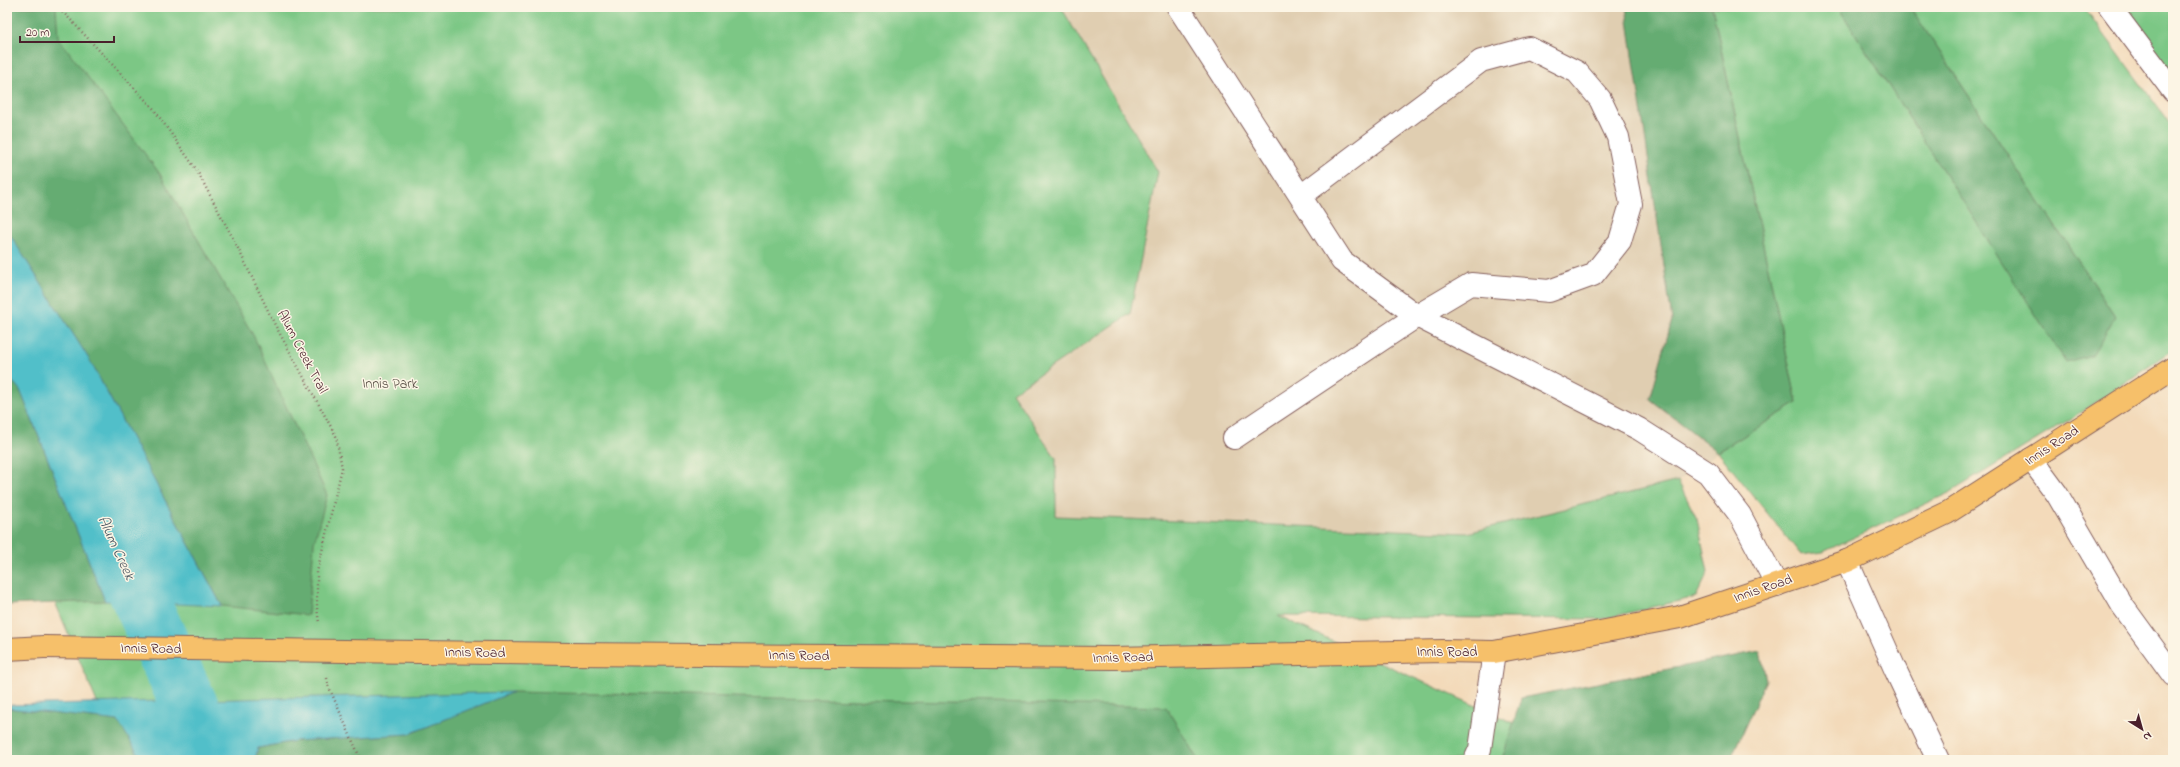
<svg xmlns="http://www.w3.org/2000/svg" width="2180" height="767" viewBox="0 0 2180 767" font-family="'Indie Flower',sans-serif">
<rect width="100%" height="100%" fill="#fcf5e5"/>
<filter id="ink" filterUnits="userSpaceOnUse"><feTurbulence type="fractalNoise" baseFrequency=".025" numOctaves="2"/><feDisplacementMap in="SourceGraphic" scale="8" xChannelSelector="R" yChannelSelector="G"/><feConvolveMatrix kernelMatrix="1 2 1 2 8 2 1 2 1" color-interpolation-filters="sRGB"/></filter>
<filter id="wash" filterUnits="userSpaceOnUse"><feTurbulence type="fractalNoise" baseFrequency=".012" numOctaves="4" result="noise"/><feDisplacementMap in="SourceGraphic" scale="16" xChannelSelector="R" yChannelSelector="G"/><feGaussianBlur stdDeviation="0.9" result="paint"/><feColorMatrix in="noise" values="0 0 0 0 0 0 0 0 0 0 0 0 0 0 0 0 0 1.4 0 .05"/><feComposite in="paint" operator="in"/></filter>
<g filter="url(#wash)">
<rect width="100%" height="100%" fill="#f3daba"/>
<path fill="#e0ceb1" d="M1061 7H1626L1672 320 1650 399 1718 452 1678 481 1467 533 1056 516V458L1012 393 1130 314 1158 172Z"/>
<g fill="#7cc785" stroke="#637358">
<path d="M7 7H1061L1158 172 1130 314 1012 393 1056 458V516L1467 533 1678 481 1697 519 1708 572 1696 597 1602 619 1278 616 1595 760H121L7 487Z"/>
<path d="M1712 7H1838L2066 361 2115 317 1910 7H2084L2173 128V350L2082 412 1951 492 1823 552 1801 555 1718 452 1797 403Z"/>
<path d="M2122 7H2173V76Z"/>
</g>
<g fill="#65ac72" stroke="#58664e">
<path d="M7 7H56L58 37 160 174 253 335 327 495 314 543 308 615 222 606 89 359 7 230Z"/>
<path d="M1626 7H1712L1797 403 1718 452 1650 399 1672 320Z"/>
<path d="M1838 7H1910L2115 317 2092 355 2066 362Z"/>
<path d="M7 375 20 390 105 601 7 605Z"/>
<path d="M1760 651 1766 680 1730 760H1502L1521 698Z"/>
<path d="M513 692 1166 707 1198 760H255L258 748 295 741 409 734Z"/>
<path d="M7 708 119 721 142 760H7Z"/>
</g>
<g fill="#51bfc9" stroke="#4e6f7a">
<path d="M7 230 89 359 222 606 105 601 20 390 7 375Z"/>
<path d="M513 692 409 734 295 741 258 748 255 760H142L118 721 7 708V705Z"/>
</g>
<g fill="none" stroke-linecap="round" stroke-linejoin="round">
<path stroke="#51bfc9" stroke-width="57" d="M108 530 215 760"/>
</g>
</g>
<g filter="url(#ink)">
<g fill="none" stroke-linecap="round" stroke-linejoin="round">
<g stroke="#85605d" stroke-width="24">
<g id="minor">
<path d="M1178 7 1342 261 1417 316 1639 429 1708 473 1740 515 1777 585"/>
<path d="M2110 7 2173 91"/>
<path d="M1234 438 1417 316 1471 284 1549 291 1593 275 1620 241 1631 204 1618 137 1600 99 1577 72 1529 48 1481 61 1301 196"/>
<path d="M2031 459 2057 494 2122 605 2173 675"/>
<path d="M1847 561 1895 669 1938 760"/>
<path d="M1475 760 1480 749 1494 652"/>
</g>
</g>
<g stroke="#85605d" stroke-width="24">
<g id="major">
<path d="M7 649 44 647"/>
<path d="M569 654 1114 658 1443 651 1494 652 1680 617 1847 561 1947 513 2173 368"/>
</g>
</g>
<g stroke="#85605d" stroke-width="2.5" stroke-dasharray="1 3" stroke-linecap="butt">
<path d="M56 7 67 16 153 108 196 169 235 242 274 323 336 436 342 468 317 572V608L319 623"/>
<path d="M327 678 328 685 361 760"/>
</g>
<use href="#minor" stroke="#fff" stroke-width="22"/>
<use href="#major" stroke="#f6c06b" stroke-width="22"/>
<g stroke="#85605d" stroke-width="24" stroke-linecap="butt">
<path id="major-bridge" d="M44 647 569 654"/>
</g>
<use href="#major-bridge" stroke="#f6c06b" stroke-width="22"/>
</g>
</g>
<g text-anchor="middle" dominant-baseline="central" stroke-width="3" stroke-linejoin="round" paint-order="stroke">
<g font-size="14" fill="#4a1f2b" stroke="#fcf5e5">
<text transform="translate(302 352) rotate(62)">Alum Creek Trail</text>
<text transform="translate(2052 446) rotate(-33)">Innis Road</text>
<text transform="translate(1763 589) rotate(-19)">Innis Road</text>
<text transform="translate(151 649) rotate(1)">Innis Road</text>
<text x="1447" y="652">Innis Road</text>
<text transform="translate(475 653) rotate(1)">Innis Road</text>
<text transform="translate(799 656) rotate(1)">Innis Road</text>
<text transform="translate(1123 658) rotate(-1)">Innis Road</text>
</g>
<g font-size="14" fill="#595146" stroke="#fcf5e5">
<text x="390" y="384">Innis Park</text>
</g>
<g font-size="15" font-style="italic" fill="#4c5762" stroke="#fcf5e5">
<text transform="translate(116 548) rotate(65)">Alum Creek</text>
</g>
</g>
<rect width="2180" height="767" fill="none" stroke="#fcf5e5" stroke-width="24"/>
<g transform="translate(2142 729) rotate(143)" stroke="#fcf5e5" stroke-width="3" paint-order="stroke">
<path d="M0-3L7 15L0 10L-7 15Z" fill="#4a1f2b"/>
<text y="-6" font-size="11" font-weight="bold" text-anchor="middle" fill="#4a1f2b">N</text>
</g>
<path d="M20 36v6h94v-6" fill="none" stroke="#4a1f2b" stroke-width="2"/>
<text x="26" y="36" font-size="12" fill="#4a1f2b" stroke="#fcf5e5" stroke-width="3" paint-order="stroke">20 m</text>
</svg>
